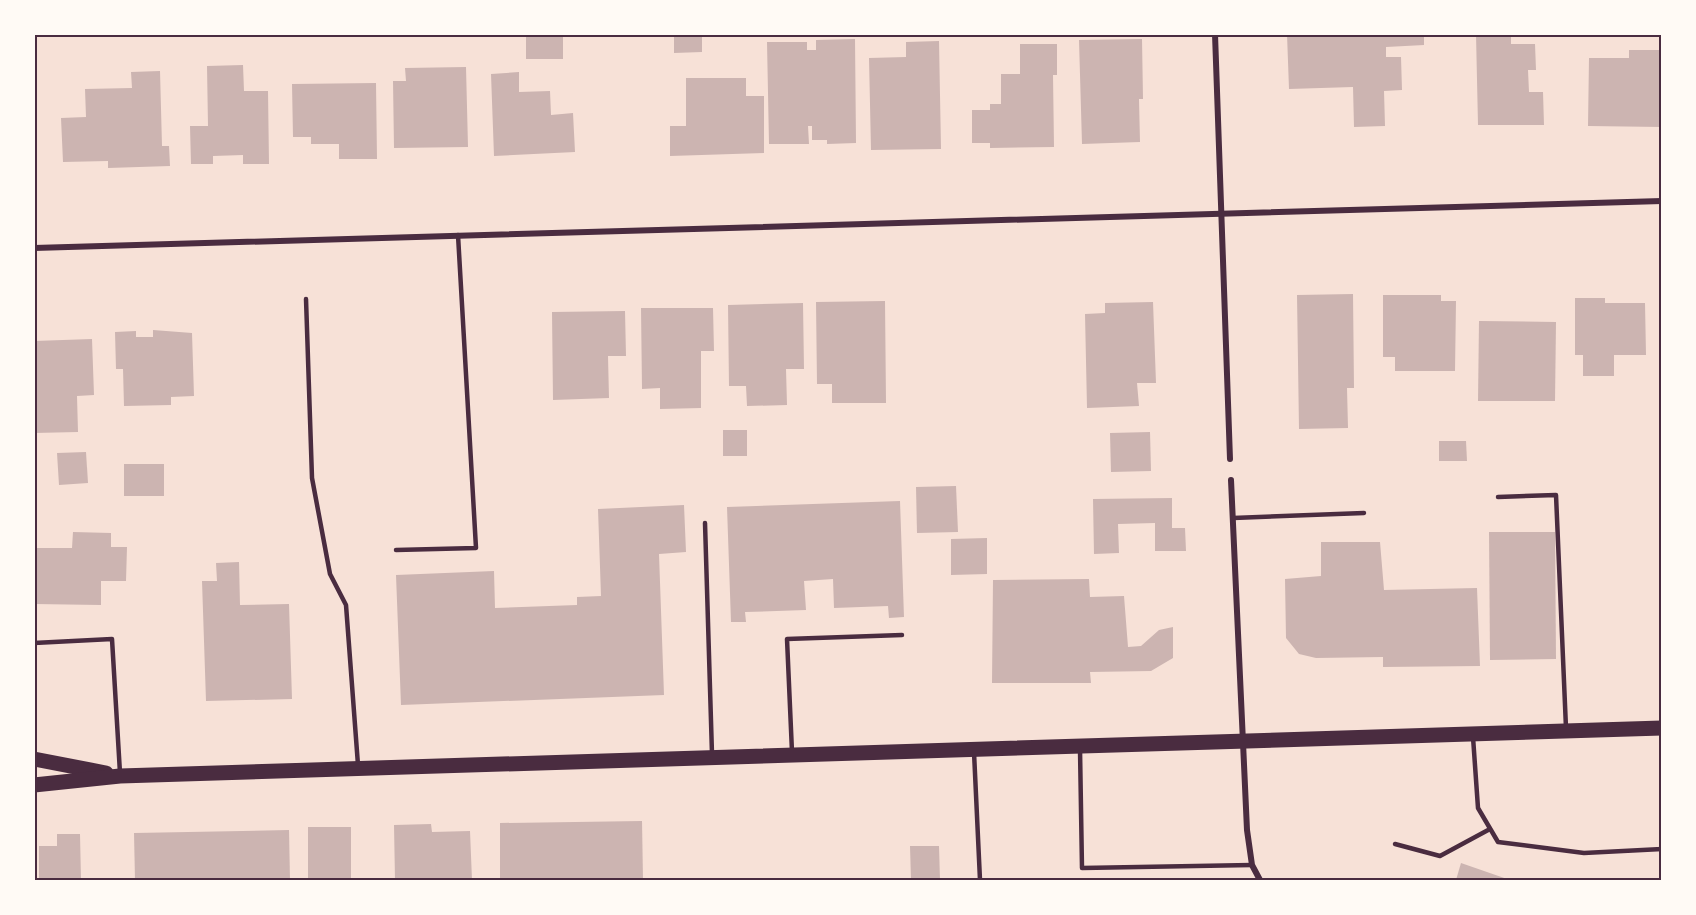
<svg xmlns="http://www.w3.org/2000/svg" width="1696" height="915" viewBox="0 0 1696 915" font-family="'Public Sans',sans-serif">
<rect width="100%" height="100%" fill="#f7e1d7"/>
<g fill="#ccb4b1">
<rect x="526" y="34" width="37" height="25"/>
<path d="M674 34H702V52L674 53Z"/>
<path d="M1287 34H1424V45L1386 47V57H1401L1402 90 1384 91 1385 126 1354 127 1353 87 1289 89Z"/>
<path d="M1476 34H1511V44H1535L1536 70H1528L1529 92H1543L1544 125H1478Z"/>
<path d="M855 39 856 143 827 144V140H812V126H808L809 144H769L767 42H807V50H816V40Z"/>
<path d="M1142 39 1143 99H1139L1140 142 1082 144 1079 40Z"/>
<path d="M939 41 941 149 871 150 869 58 906 57V42Z"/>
<path d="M1020 44H1057V75H1053L1054 147 990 148V143H972V110H990V104H1001V74H1020Z"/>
<path d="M1629 50H1662V127L1588 126 1589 58H1629Z"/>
<path d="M243 65 244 91H268L269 164H243V155L213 156V164H191L190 126H208L207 66Z"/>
<path d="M466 67 468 147 394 148 393 81H406L405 68Z"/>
<path d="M160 71 162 146H169L170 166 108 168V161L63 162 61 118 86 117 85 89 132 88 131 72Z"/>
<path d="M519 72V92L550 91 551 115 573 113 575 152 494 156 491 74Z"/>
<path d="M686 78H746V96H764V153L670 156V126H686Z"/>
<path d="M376 83 377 159H339V144H311V137H293L292 84Z"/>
<path d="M1353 294 1354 388H1347L1348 428 1299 429 1297 295Z"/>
<path d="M1383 295H1441V301H1456L1455 371H1395V357H1383Z"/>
<path d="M1575 298H1605V303H1645L1646 355H1614V376H1583V355H1575Z"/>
<path d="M885 301 886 403H832V384H817L816 302Z"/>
<path d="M1153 302 1156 383H1137L1139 406 1087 408 1085 314 1105 313V303Z"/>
<path d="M803 303 804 369H786L787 405 747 406 746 386H729L728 305Z"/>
<path d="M641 308H713L714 351H701V408L660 409V388L642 389Z"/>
<path d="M625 311 626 356H608L609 398 553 400 552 312Z"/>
<path d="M1479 321 1556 322 1555 401H1478Z"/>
<path d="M153 330 192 333 194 396 171 397V405L124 406 123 369H116L115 332 136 331V337H153Z"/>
<path d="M92 339 94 395 77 396 78 432 34 433V341Z"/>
<rect x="723" y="430" width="24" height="26"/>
<path d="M1150 432 1151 471 1111 472 1110 433Z"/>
<path d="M1439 441H1466L1467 461H1439Z"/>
<path d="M86 452 88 483 59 485 57 453Z"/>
<rect x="124" y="464" width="40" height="32"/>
<path d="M956 486 958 532 917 533 916 487Z"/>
<path d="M1172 498V528H1185L1186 551H1155V523L1118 524 1119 553 1094 554 1093 499Z"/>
<path d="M900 501 904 617 889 618 888 606 834 608 833 579 804 581 806 610 745 612 746 622H731L727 507Z"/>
<path d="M684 505 686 552 659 554 664 695 401 705 396 575 494 571 495 608 577 605V597L601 596 598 509Z"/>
<path d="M73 532 111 533V547H127L126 581H101V605L34 604V548H72Z"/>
<path d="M1489 532H1555L1556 659 1490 660Z"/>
<path d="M987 538V574L951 575V539Z"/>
<path d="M1321 542H1380L1384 590 1477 588 1480 666 1383 667V657L1316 658 1299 654 1286 638 1285 579 1321 576Z"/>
<path d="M239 562 240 605 289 604 292 699 206 701 202 581H217L216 563Z"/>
<path d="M1089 579 1090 597 1124 596 1128 647 1141 646 1159 630 1173 627V658L1151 671 1090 672 1091 683H992L993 580Z"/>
<path d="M642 821 643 880H500V823Z"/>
<path d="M431 824 432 832 470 831 472 880H395L394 825Z"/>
<rect x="308" y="827" width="43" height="53"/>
<path d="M289 830 290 880H135L134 833Z"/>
<path d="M57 834H80L81 880H39V846H57Z"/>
<path d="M910 846H939L940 880H911Z"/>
<path d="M1461 863 1510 880H1456Z"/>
</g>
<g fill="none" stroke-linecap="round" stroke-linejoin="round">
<g stroke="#4a2c40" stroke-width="4.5">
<path d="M306 299 312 478 330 574 346 605 358 765"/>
<path d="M1498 497 1556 495 1566 728"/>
<path d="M1233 518 1364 513"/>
<path d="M705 523 712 754"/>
<path d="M396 550 476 548 458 235"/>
<path d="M34 643 112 639 120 773"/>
<path d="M1473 737 1478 808 1498 842 1584 853 1662 849"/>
<path d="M1080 749 1082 868 1252 865"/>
<path d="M792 752 787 639 902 635"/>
<path d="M974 752 980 880"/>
<path d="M1395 844 1440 856 1490 829"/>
</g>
<g stroke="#4a2c40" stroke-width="6">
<path d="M1215 34 1230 459"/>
<path d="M34 248 1662 201"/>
<path d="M1231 480 1247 830 1252 865 1260 880"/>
</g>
<g stroke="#4a2c40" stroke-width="15">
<path d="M34 759 106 773"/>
<path d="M34 785 120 776 1662 728"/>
</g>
</g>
<rect width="1696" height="915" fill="none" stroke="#fffaf5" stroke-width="72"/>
<rect x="36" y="36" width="1624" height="843" fill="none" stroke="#4a2c40" stroke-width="2"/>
</svg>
